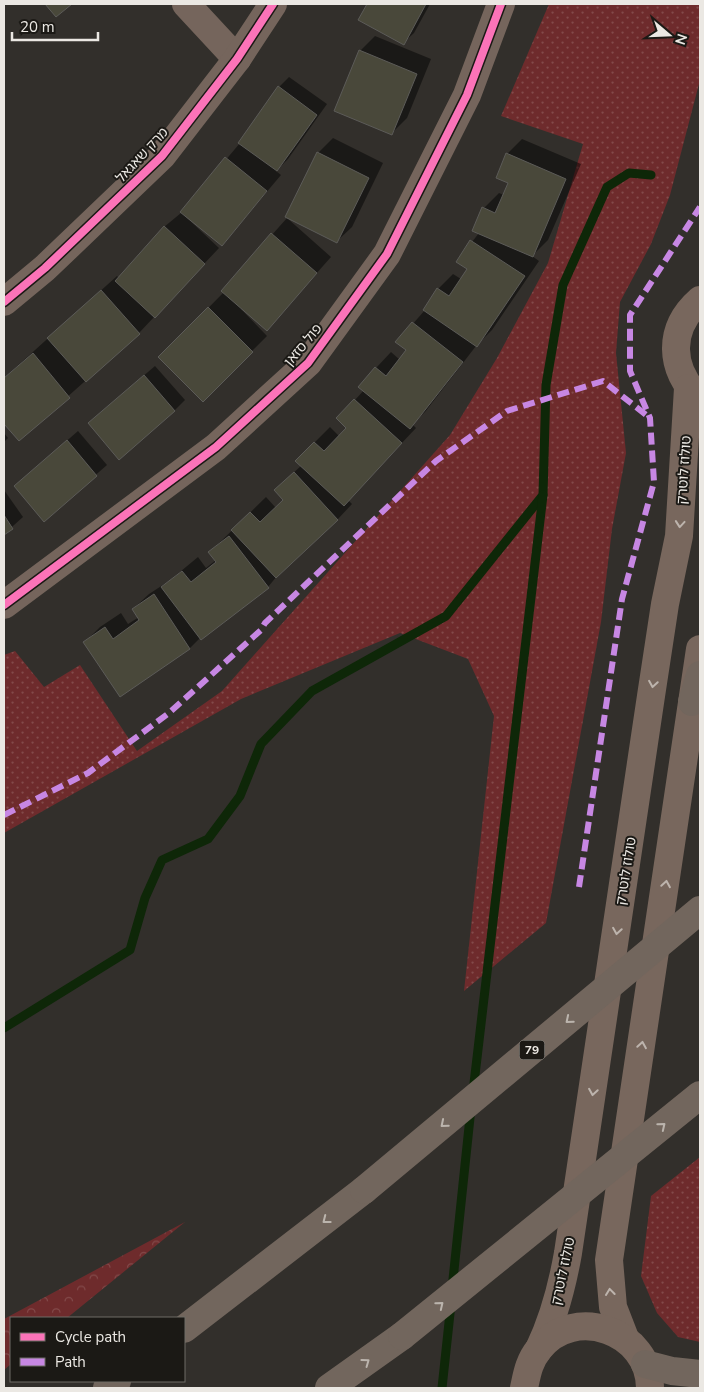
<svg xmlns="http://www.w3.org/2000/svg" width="704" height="1392" viewBox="0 0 704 1392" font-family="'Nunito Sans','Noto Sans Hebrew',sans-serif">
<defs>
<pattern id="grass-dots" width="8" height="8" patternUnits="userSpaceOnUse" patternTransform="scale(1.25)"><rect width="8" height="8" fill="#6e2b2c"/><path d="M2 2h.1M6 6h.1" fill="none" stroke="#834a4a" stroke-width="1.8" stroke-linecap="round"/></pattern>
<pattern id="forest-crowns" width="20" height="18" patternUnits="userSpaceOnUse" patternTransform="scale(1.25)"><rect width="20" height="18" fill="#6e2b2c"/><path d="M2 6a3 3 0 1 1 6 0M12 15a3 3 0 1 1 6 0" fill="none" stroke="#834a4a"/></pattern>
</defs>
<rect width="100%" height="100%" fill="#322f2b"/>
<g fill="url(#grass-dots)">
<path d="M549 4H700V80L670 195 651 244 620 302 616 353 626 453 612 529 601 622 546 923 464 991 494 716 468 659 400 633 241 699 4 833V655L15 651 44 687 80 665 137 751 222 691 450 435 497 358 548 263 583 144 501 116Z"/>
<path d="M700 1157V1342L678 1337 657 1313 641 1276 651 1196Z"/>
</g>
<path fill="url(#forest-crowns)" d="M185 1222 67 1318H11V1364L4 1370V1319Z"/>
<g fill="#0007">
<path d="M368 4H430L414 33 403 43 360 19Z"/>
<path d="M375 36 431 59 407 118 392 133 360 51Z"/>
<path d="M289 77 327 104 288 159 276 171 281 175 222 245 187 216 186 217 219 248 139 333 19 440 4 422V378L117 276 119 278 164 227 181 213 240 143 279 87Z"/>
<path d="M333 138 383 163 352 227 336 242 318 153Z"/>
<path d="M522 139 581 164 548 240 532 256 539 261 492 330 476 346 425 412 412 424 416 428 348 500 352 504 337 520 282 570 268 587 201 637 190 648 120 695 85 642 100 627 121 613 128 624 139 617 133 609 149 594 169 581 198 557 206 568 216 560 210 552 266 497 276 508 284 499 291 475 302 465 297 461 315 442 330 427 339 436 347 428 355 400 364 390 376 368 391 352 400 360 407 350 397 342 425 310 438 289 453 274 461 279 468 269 457 261 479 233 484 208 499 193 504 195 510 182 507 154Z"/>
<path d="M287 218 331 257 267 329 242 308 241 309 267 336 203 400 160 357 224 292 222 291Z"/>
<path d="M155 366 185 400 174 411 100 413Z"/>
<path d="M78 431 107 465 44 520 15 486Z"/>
<path d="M4 433 8 438 4 442Z"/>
<path d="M4 490 23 517 4 534Z"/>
</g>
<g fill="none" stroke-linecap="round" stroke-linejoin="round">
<g stroke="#0e2708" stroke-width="9">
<path d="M4 1028 130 950 145 898 162 860 208 839 240 796 261 744 312 691 446 616 543 495 546 385 563 285 607 187 629 173 651 175"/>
<path d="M473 1092 543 495"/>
<path d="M452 1289 471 1108"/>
<path d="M442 1388 451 1304"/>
</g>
</g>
<g fill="#49483a" stroke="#5c5b58">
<path d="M45 4H72L56 17Z"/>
<path d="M367 4H426L404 45 358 20Z"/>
<path d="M359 50 417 74 392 135 334 111Z"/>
<path d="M278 86 317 115 277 171 238 143Z"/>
<path d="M317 152 369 178 337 243 285 217Z"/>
<path d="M506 153 566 179 533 257 472 231 482 207 495 213 508 183 496 178Z"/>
<path d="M225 157 267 191 222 246 180 212Z"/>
<path d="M164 226 205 264 155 318 115 281Z"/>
<path d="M271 233 317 273 267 331 221 291Z"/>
<path d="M470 240 525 276 477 347 423 310 437 288 449 296 467 269 456 262Z"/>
<path d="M101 290 140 334 86 382 47 338Z"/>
<path d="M208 307 253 352 203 402 158 357Z"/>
<path d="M412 322 463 362 410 429 358 387 375 367 386 376 406 350 395 342Z"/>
<path d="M33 353 70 398 19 441 4 424V378Z"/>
<path d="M144 375 175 411 119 460 88 423Z"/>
<path d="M354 399 402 443 344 506 295 461 314 442 324 451 346 428 336 418Z"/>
<path d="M67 440 97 476 44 522 14 486Z"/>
<path d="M294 472 338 520 276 578 231 530 250 512 260 522 283 500 274 490Z"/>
<path d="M4 515 13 529 4 535Z"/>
<path d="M229 536 269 588 201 640 161 587 182 571 191 582 216 562 208 552Z"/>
<path d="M154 594 190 649 120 697 83 642 105 627 113 639 139 620 132 609Z"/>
</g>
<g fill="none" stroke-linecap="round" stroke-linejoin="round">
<g stroke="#75655c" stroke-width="28">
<path d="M186 4 237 59"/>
<path d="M4 605 216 447 308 363 387 254 467 95 501 4"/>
</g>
<path stroke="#75655c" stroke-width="28" d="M4 302 45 268 162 156 237 59 273 4"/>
<g stroke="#78675d" stroke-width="28">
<path d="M700 300C667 329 669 369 700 399"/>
<path d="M625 1338 613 1307 609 1260 700 649"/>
<path d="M539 1349C554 1318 562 1287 568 1253L651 696 665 604 679 536 688 388"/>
<path d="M524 1388C527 1374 529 1361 539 1349 574 1304 650 1331 650 1388"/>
</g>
<g stroke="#72665d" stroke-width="28">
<path d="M692 702 700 675"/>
<path d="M184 1329 364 1190"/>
<path d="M645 1364 672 1371 700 1374"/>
<path d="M107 1388 117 1381"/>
<path d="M329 1388 402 1336"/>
</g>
<g stroke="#72665d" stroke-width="28">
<path d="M364 1190 700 910"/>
<path d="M402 1336 700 1095"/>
</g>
<g stroke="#c787e3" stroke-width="6" stroke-dasharray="12 6" stroke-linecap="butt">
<path d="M4 815 88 773 169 713 261 630 265 623 436 461 507 411 603 381 650 418"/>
<path d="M579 887 622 599 654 482 650 418 630 371V315L700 207"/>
</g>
<g stroke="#1b1915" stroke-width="11">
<g id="cycleway">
<path d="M4 302 45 268 162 156 237 59 273 4"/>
<path d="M4 605 216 447 308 363 387 254 467 95 501 4"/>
</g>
</g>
<use href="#cycleway" stroke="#fb73b8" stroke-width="8"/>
</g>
<defs><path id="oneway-chevron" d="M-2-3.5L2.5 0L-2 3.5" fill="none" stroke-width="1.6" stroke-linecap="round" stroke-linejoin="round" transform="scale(1.25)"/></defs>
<g stroke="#bdb4ad">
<use href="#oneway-chevron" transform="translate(680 524) rotate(95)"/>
<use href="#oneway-chevron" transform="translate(653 684) rotate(99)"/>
<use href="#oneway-chevron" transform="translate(666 884) rotate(-81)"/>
<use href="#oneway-chevron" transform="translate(617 931) rotate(99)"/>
<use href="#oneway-chevron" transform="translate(642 1045) rotate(-81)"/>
<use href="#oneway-chevron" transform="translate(593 1092) rotate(99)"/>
<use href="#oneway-chevron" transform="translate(610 1292) rotate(-97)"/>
</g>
<g stroke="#bbb4ad">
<use href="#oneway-chevron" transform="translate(569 1020) rotate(140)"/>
<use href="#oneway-chevron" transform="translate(444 1124) rotate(140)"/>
<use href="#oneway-chevron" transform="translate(662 1126) rotate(-39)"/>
<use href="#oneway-chevron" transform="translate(326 1220) rotate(142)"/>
<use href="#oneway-chevron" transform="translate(440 1305) rotate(-39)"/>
<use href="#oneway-chevron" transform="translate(366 1362) rotate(-36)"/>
</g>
<g text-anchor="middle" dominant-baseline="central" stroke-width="4" stroke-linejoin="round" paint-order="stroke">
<rect fill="#1b1915" stroke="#adaaa5" stroke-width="1" x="519.5" y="1040.5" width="25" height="19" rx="4"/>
<g font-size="12" font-weight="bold" fill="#ebe8e3">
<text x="532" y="1050">79</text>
</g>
<g font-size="14" fill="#ebe8e3" stroke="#1b1915">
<text transform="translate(142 155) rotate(-47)">מרק שאגאל</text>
<text transform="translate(303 345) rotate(-50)">פול סזאן</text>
<text transform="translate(684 470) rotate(-86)">טולוז לוטרק</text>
<text transform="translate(626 871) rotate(-81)">טולוז לוטרק</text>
<text transform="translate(563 1271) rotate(-78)">טולוז לוטרק</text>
</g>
</g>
<rect width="704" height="1392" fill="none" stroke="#ebe8e3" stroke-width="10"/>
<rect x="10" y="1317" width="175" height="65" fill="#1b1915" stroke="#6e6c67"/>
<rect x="20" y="1333" width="25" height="8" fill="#fb73b8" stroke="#6e6c67"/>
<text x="55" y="1342" font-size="15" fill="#ebe8e3">Cycle path</text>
<rect x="20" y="1358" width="25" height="8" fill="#c787e3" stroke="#6e6c67"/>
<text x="55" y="1367" font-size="15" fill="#ebe8e3">Path</text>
<g transform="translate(669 35) rotate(109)" stroke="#1b1915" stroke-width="4" paint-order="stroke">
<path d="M0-4L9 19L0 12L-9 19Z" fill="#ebe8e3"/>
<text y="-8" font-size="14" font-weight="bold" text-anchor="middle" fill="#ebe8e3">N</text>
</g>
<path d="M12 32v8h86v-8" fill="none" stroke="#ebe8e3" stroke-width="2.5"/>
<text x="20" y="32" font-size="15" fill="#ebe8e3" stroke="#1b1915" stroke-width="4" paint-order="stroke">20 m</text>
</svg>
